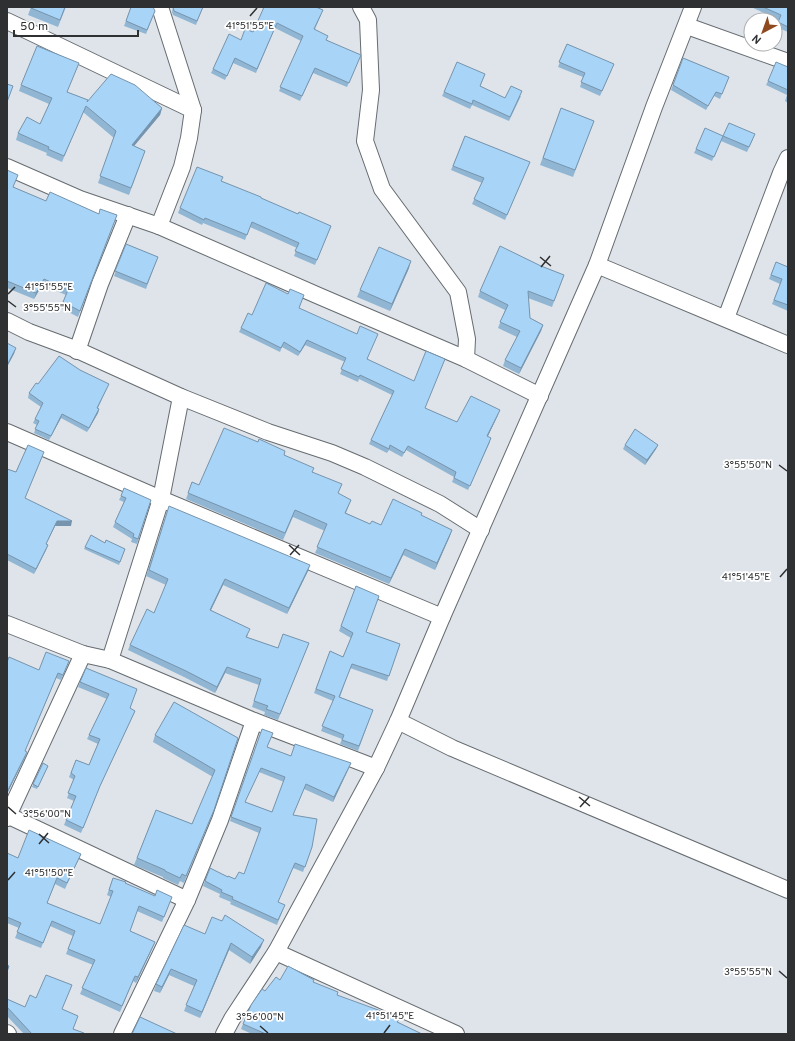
<svg xmlns="http://www.w3.org/2000/svg" width="795" height="1041" viewBox="0 0 795 1041" font-family="Overpass,sans-serif">
<rect width="100%" height="100%" fill="#dee4ea"/>
<g fill="none" stroke-linecap="round" stroke-linejoin="round">
<g stroke="#666c70" stroke-width="18">
<g id="street">
<path d="M361 7 368 20 371 90 365 141 382 189 458 292 467 339 466 359"/>
<path d="M7 21 193 110"/>
<path d="M687 26 788 62"/>
<path d="M7 167 80 199 159 226 319 296 466 359 540 396"/>
<path d="M159 226 182 167 189 138 193 110 160 7"/>
<path d="M597 265 788 345"/>
<path d="M726 318 781 173 788 158"/>
<path d="M7 321 29 332 75 349 181 397 268 432 332 453 365 467 440 504 481 530"/>
<path d="M77 351 100 284 128 215"/>
<path d="M7 432 161 499 442 617"/>
<path d="M7 624 83 654 110 660 254 721 376 768"/>
<path d="M110 660 161 499 181 397"/>
<path d="M398 721 452 748 788 890"/>
<path d="M7 815 187 900"/>
<path d="M7 818 83 654"/>
<path d="M276 952 456 1034"/>
<path d="M7 1033 8 1034"/>
<path d="M122 1034 187 900 220 820 254 721"/>
<path d="M224 1034 232 1019 276 952 376 768 398 721 442 617 597 265 654 107 693 7"/>
</g>
</g>
<use href="#street" stroke="#fff" stroke-width="16"/>
</g>
<g fill="#90b6d4" fill-rule="evenodd">
<path d="M31 7H66L58 27 28 15Z"/>
<path d="M131 7 155 11 146 34 124 26Z"/>
<path d="M173 7H203L196 25 173 15 172 12Z"/>
<path d="M264 7 321 15 315 29 327 40 359 59 347 87 313 73 300 101 279 91 301 41 275 28 256 73 233 63 225 80 211 73 213 69 241 40 253 32Z"/>
<path d="M751 7H788V32L776 27 779 20Z"/>
<path d="M567 44 612 69 600 96 580 87 583 77 558 67Z"/>
<path d="M683 58 729 77 720 99 714 96 706 110 671 90Z"/>
<path d="M788 67V103L785 101 787 95 766 85 768 81Z"/>
<path d="M483 79 480 86 505 98 521 96 509 121 472 105 470 109 442 96 444 92Z"/>
<path d="M21 85 67 92 88 100 162 108 160 115 134 146 145 151 129 195 98 183 114 138 83 112 62 162 46 155 47 153 16 140 18 133 40 124 49 104 19 91Z"/>
<path d="M561 108 594 121 573 177 540 165Z"/>
<path d="M465 136 530 162 505 220 472 204 482 183 451 170Z"/>
<path d="M723 136 712 161 694 153 696 149Z"/>
<path d="M723 136 753 139 747 152 721 141Z"/>
<path d="M7 170 13 187 46 201 99 214 117 215 78 317 61 308 66 295 42 285 34 299 7 288Z"/>
<path d="M221 181 298 214 331 226 315 265 294 256 297 248 250 227 245 240 203 223 202 225 178 213 180 208Z"/>
<path d="M126 244 158 257 146 289 114 276Z"/>
<path d="M776 262 788 267V311L772 304 780 284 769 279Z"/>
<path d="M541 266 564 275 552 307 528 298 530 318 543 325 541 331 519 374 503 366 505 360 517 337 498 328 505 310 478 297 480 291Z"/>
<path d="M409 268 390 311 357 297 360 290Z"/>
<path d="M299 308 368 359 425 408 457 422 498 415 488 436 490 442 468 490 452 482 454 477 406 450 402 457 389 450 387 453 369 444 392 395 359 379 358 382 340 374 345 362 305 345 298 356 282 347 280 352 239 332 241 328 252 315Z"/>
<path d="M38 384 107 388 98 408 99 409 98 413 87 432 61 418 49 440 34 433 37 425 33 423 41 407 28 398 29 393Z"/>
<path d="M625 445H658L656 449 645 465 623 449Z"/>
<path d="M284 455 313 472 338 494 351 500 346 513 370 524 381 525 421 516 452 530 435 570 403 555 389 584 315 553 325 531 293 517 283 540 186 499 192 482 199 485Z"/>
<path d="M7 469 25 498 71 526H55L46 544 48 545 46 550 34 574 7 560Z"/>
<path d="M121 496 151 500 137 544 131 542 132 539 113 527 124 502 119 500Z"/>
<path d="M167 512 308 571 287 614 223 585 211 610 248 635 247 637 278 648 309 643 278 720 264 715 265 712 252 707 259 685 225 673 215 693 184 677 128 650 130 645 154 613 166 585 146 576Z"/>
<path d="M85 547 125 549 119 565 84 549Z"/>
<path d="M356 586 366 632 400 644 387 681 350 668 340 697 373 710 358 751 340 744 342 739 321 731 333 701 314 693 330 651 343 657 351 638 339 631Z"/>
<path d="M67 666 61 680 56 678 25 751V757L7 794 39 670Z"/>
<path d="M86 668 130 708 135 711 98 790 81 833 64 825 74 801 67 798 74 780 69 777 76 760 89 765 98 744 87 739 107 699 78 687Z"/>
<path d="M262 729 267 747 291 756 351 763 333 802 304 789 293 815 312 847 303 872 293 868 278 902 283 910 277 925 230 904 231 902 219 897 220 894 203 886 210 868 228 877 235 879 244 874 259 833 230 821ZM259 772 284 782 272 812 245 802Z"/>
<path d="M155 735 238 738 211 817 184 883 180 881 178 885 163 878V877L134 865 156 810 192 824 213 777 153 742Z"/>
<path d="M43 763 48 766 37 789 32 787Z"/>
<path d="M7 853 18 858 81 854 65 889 55 884 47 903 100 924 111 897 107 895 113 878 155 896 172 897 162 922 137 911 130 931 155 942 136 983 133 981 120 1012 80 994 93 965 66 954 73 936 50 926 41 948 15 938 19 928 7 923Z"/>
<path d="M205 934 261 947 250 964 229 950 200 1018 184 1011 194 986 169 975 160 993 154 991 156 984Z"/>
<path d="M280 980 313 982 337 995 398 1022 422 1034H252L241 1029 243 1024 265 991Z"/>
<path d="M7 999 25 1007 62 1010 73 1029 83 1034H24L7 1016Z"/>
</g>
<g fill="#7694ad">
<path d="M162 108 160 115 129 152 132 145Z"/>
<path d="M411 261 409 268 390 311 392 304Z"/>
<path d="M44 279 42 285 34 299 36 293Z"/>
<path d="M543 325 541 331 519 374 521 368Z"/>
<path d="M307 340 305 345 298 356 300 352Z"/>
<path d="M16 348 14 354 7 367V365Z"/>
<path d="M99 409 98 413 87 432 89 428Z"/>
<path d="M500 410 498 415 486 440 487 436Z"/>
<path d="M62 414 61 418 49 440Z"/>
<path d="M658 445 656 449 645 465 647 460Z"/>
<path d="M57 521H72L71 526H55L44 549Z"/>
<path d="M452 530 450 536 435 570 437 563Z"/>
<path d="M48 545 46 550 34 574 36 569Z"/>
<path d="M405 549 403 555 389 584 391 578Z"/>
<path d="M310 565 308 571 287 614 289 608Z"/>
<path d="M225 579 223 585 208 616 210 610Z"/>
<path d="M227 667 225 673 215 693 217 687Z"/>
<path d="M135 711 98 790 81 833 100 786Z"/>
<path d="M27 752 25 757 7 794V792Z"/>
<path d="M351 763 349 768 333 802 334 797Z"/>
<path d="M264 940 261 947 250 964 252 957Z"/>
<path d="M155 942 153 947 136 983 138 977Z"/>
<path d="M231 943 229 950 200 1018 202 1012Z"/>
<path d="M171 969 169 975 160 993 162 987Z"/>
</g>
<g fill="#a8d4f7" stroke="#7694ad" fill-rule="evenodd">
<path d="M31 7H65L60 20 31 8Z"/>
<path d="M131 7H153L155 11 147 30 126 21Z"/>
<path d="M173 7H203L197 21 174 11Z"/>
<path d="M264 7H316L323 10 314 29 328 36 326 40 361 55 349 83 315 68 302 96 280 87 303 36 277 23 257 69 235 58 227 76 213 69 229 34 241 40 245 29 253 32Z"/>
<path d="M763 7H788V27L778 22 781 15Z"/>
<path d="M567 44 614 64 602 91 581 82 585 73 559 62Z"/>
<path d="M37 46 79 63 67 92 88 100 87 102 111 74 135 85 162 108 132 145 145 151 131 188 100 176 116 131 86 106 64 156 48 149 49 147 18 133 27 117 40 124 52 98 21 85Z"/>
<path d="M683 58 729 77 722 94 716 92 708 106 673 85Z"/>
<path d="M457 62 485 74 480 86 505 98 511 86 522 91 510 117 473 100 472 104 444 92Z"/>
<path d="M776 62 788 67V90L768 81Z"/>
<path d="M7 84 13 86 7 102Z"/>
<path d="M561 108 594 121 575 170 543 158Z"/>
<path d="M729 123 755 134 749 147 723 136Z"/>
<path d="M705 128 723 136 714 157 696 149Z"/>
<path d="M465 136 530 162 507 215 474 199 484 178 453 166Z"/>
<path d="M197 167 223 177 221 181 261 197V198L298 214 299 212 331 226 317 260 295 251 299 243 252 222 247 235 205 218 204 220 180 208Z"/>
<path d="M7 170 18 175 13 187 46 201 50 192 99 214 100 209 117 215 80 311 63 302 68 290 44 279 36 293 7 281Z"/>
<path d="M126 244 158 257 147 284 115 271Z"/>
<path d="M500 246 541 266 564 275 554 301 528 291 530 318 543 325 521 368 505 360 520 331 500 322 508 305 480 291Z"/>
<path d="M379 247 411 261 392 304 360 290Z"/>
<path d="M776 262 788 267V305L774 300 782 279 771 275Z"/>
<path d="M266 283 288 294 290 289 304 295 299 308 357 334 360 326 378 334 367 359 414 381 426 351 445 359 425 408 457 422 471 396 500 410 487 436 491 438 470 486 454 478 456 472 408 446 404 453 390 445 389 449 371 440 394 391 360 375 359 377 341 369 346 358 307 340 300 352 284 342 281 348 241 328 248 313 252 315Z"/>
<path d="M7 343 16 348 7 365Z"/>
<path d="M59 356 80 370 109 384 97 408 99 409 89 428 62 414 51 436 35 429 39 421 35 419 43 403 29 393 36 383 38 384Z"/>
<path d="M224 428 258 442 259 439 285 451 284 455 314 468 312 472 342 484 338 493 351 500 345 513 370 524 372 521 381 525 393 499 422 513 421 515 452 530 437 563 405 549 391 578 317 547 327 524 295 510 285 533 188 493 192 482 199 485Z"/>
<path d="M635 429 658 445 647 460 625 445Z"/>
<path d="M28 445 44 452 25 498 72 521H57L46 544 48 545 36 569 7 554V469L16 472Z"/>
<path d="M124 488 151 500 138 539 133 537 134 534 115 522 126 498 121 496Z"/>
<path d="M169 506 310 565 289 608 225 579 210 610 250 629 246 637 278 648 283 634 309 643 280 714 266 709 268 706 254 701 261 679 227 667 217 687 186 671 130 645 147 609 154 613 168 579 149 570Z"/>
<path d="M91 535 105 543 106 540 125 549 120 562 85 547Z"/>
<path d="M356 586 379 596 366 632 400 644 389 676 352 664 339 697 373 710 359 746 342 740 344 735 322 726 335 696 316 689 330 651 343 657 353 633 341 626Z"/>
<path d="M46 652 69 661 63 675 58 673 25 751 27 752 7 792V662L9 657 39 670Z"/>
<path d="M86 668 137 689 130 708 135 711 100 786 83 828 66 820 76 796 68 793 75 776 71 773 76 760 89 765 100 739 89 735 109 694 80 682Z"/>
<path d="M174 702 238 738 214 810 186 876 182 874 180 878 165 871V870L137 858 156 810 192 824 215 770 155 735Z"/>
<path d="M262 729 273 733 267 747 291 756 295 744 351 763 334 797 306 784 293 815 317 819 312 847 305 867 295 863 278 902 285 905 278 920 232 899 233 897 221 892 222 890 205 881 210 868 228 877V876L235 879 239 872 244 874 261 828 231 817ZM261 768 285 777 272 812 245 802Z"/>
<path d="M43 763 48 766 38 787 33 784Z"/>
<path d="M29 830 81 854 67 883 57 878 47 903 100 924 113 891 109 890 113 878 126 882 125 883 155 896 157 890 172 897 164 917 139 906 130 931 155 942 138 977 135 976 122 1006 82 988 95 960 68 949 75 931 52 921 43 943 17 932 21 923 7 917V853L18 858Z"/>
<path d="M225 915 264 940 252 957 231 943 202 1012 186 1005 197 980 171 969 162 987 156 984 184 925 205 934 212 917 222 921Z"/>
<path d="M7 965 9 966 7 972Z"/>
<path d="M288 966 314 980 313 982 338 992 337 995 381 1011 399 1020 397 1022 422 1034H266L243 1024 251 1005 260 992 262 989 265 991 276 977 280 980Z"/>
<path d="M46 975 72 985 62 1009 78 1016 73 1029 84 1033 83 1034H32L7 1007V999L25 1007 30 995 36 998Z"/>
<path d="M140 1017 177 1034H132Z"/>
</g>
<path fill="none" stroke="#2e3032" stroke-width="1.5" d="M250 16 257 8M540 257 551 266M541 267 550 256M8 294 15 287M8 301 16 307M779 465 787 471M289 545 300 555M290 555 299 545M780 577 787 569M579 797 590 806M8 807 16 814M580 807 589 797M39 834 49 843M39 844 48 833M8 880 15 872M779 971 787 978M260 1026 268 1033M384 1033 390 1025"/>
<g font-size="10" text-anchor="middle" fill="#2e3032" stroke="#fff" stroke-width="3.5" stroke-linejoin="round" paint-order="stroke">
<text x="250" y="29">41°51'55"E</text>
<text x="49" y="290">41°51'55"E</text>
<text x="47" y="311">3°55'55"N</text>
<text x="748" y="468">3°55'50"N</text>
<text x="746" y="580">41°51'45"E</text>
<text x="47" y="817">3°56'00"N</text>
<text x="49" y="876">41°51'50"E</text>
<text x="748" y="975">3°55'55"N</text>
<text x="390" y="1019">41°51'45"E</text>
<text x="260" y="1020">3°56'00"N</text>
</g>
<rect width="795" height="1041" fill="none" stroke="#2e3032" stroke-width="16"/>
<g transform="translate(763 32) rotate(221)"><circle r="19" fill="#ffffff" stroke="#abacad"/>
<path d="M0-3L7 15L0 10L-7 15Z" fill="#8e491e"/>
<text y="-6" font-size="11" font-weight="bold" text-anchor="middle" fill="#2e3032">N</text>
</g>
<path d="M14 30v6h124v-6" fill="none" stroke="#2e3032" stroke-width="2"/>
<text x="20" y="30" font-size="12" fill="#2e3032" stroke="#ffffff" stroke-width="3" paint-order="stroke">50 m</text>
</svg>
